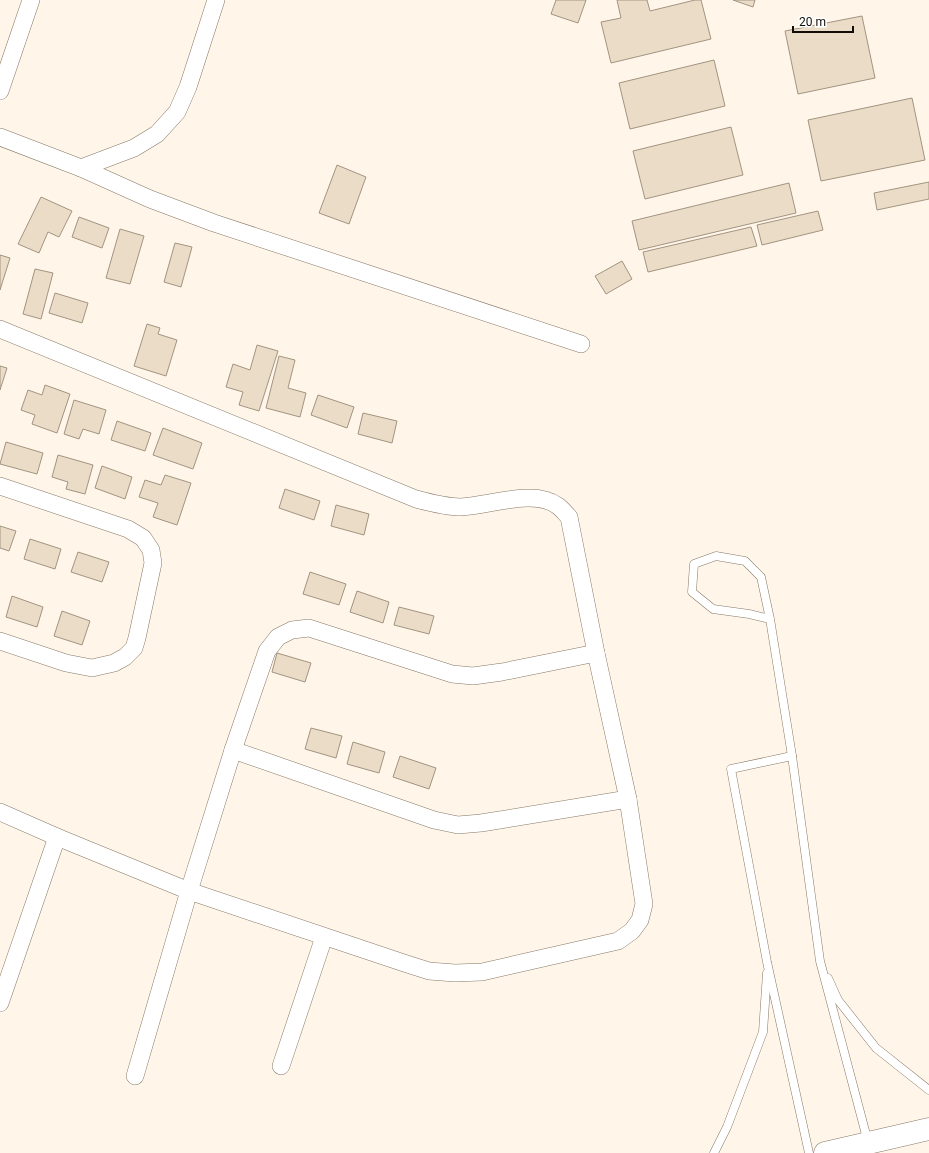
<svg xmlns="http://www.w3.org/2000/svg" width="929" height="1153" viewBox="0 0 929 1153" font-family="Roboto,sans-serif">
<rect width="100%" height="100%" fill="#fff5e9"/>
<g fill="#ebdcc7" stroke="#a29480">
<path d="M556 0H586L578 23 551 14Z"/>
<path d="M617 0H647L650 11 695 0H701L711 39 611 63 601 22 621 18Z"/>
<path d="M733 0H755L753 7Z"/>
<path d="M862 16 875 78 798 94 785 31Z"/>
<path d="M714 60 725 106 630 129 619 83Z"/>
<path d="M912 98 925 160 821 181 808 120Z"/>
<path d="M731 127 743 175 645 199 633 151Z"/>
<path d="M337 165 366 177 349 224 319 213Z"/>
<path d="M929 182V199L877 210 874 193Z"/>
<path d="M789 183 796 213 639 250 632 221Z"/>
<path d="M41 197 72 211 59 237 48 232 39 253 18 244Z"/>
<path d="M818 211 823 230 762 245 757 225Z"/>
<path d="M79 217 109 228 102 248 72 237Z"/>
<path d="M751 227 757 246 648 272 643 252Z"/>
<path d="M120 229 144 236 130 284 106 278Z"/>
<path d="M175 243 192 247 181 287 164 282Z"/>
<path d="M0 255 10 258 0 290Z"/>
<path d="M622 261 632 279 606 294 595 276Z"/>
<path d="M35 269 53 273 41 319 23 314Z"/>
<path d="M55 293 88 303 82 323 49 313Z"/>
<path d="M147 324 160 328 158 334 177 340 166 376 134 366Z"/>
<path d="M257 345 278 351 259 411 239 405 243 392 226 387 233 364 250 370Z"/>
<path d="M279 356 295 360 288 388 306 393 300 417 266 408Z"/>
<path d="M0 366 7 368 0 390Z"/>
<path d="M45 385 70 394 57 433 32 424 35 415 21 410 28 390 42 395Z"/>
<path d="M318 395 354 407 347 428 311 415Z"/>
<path d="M74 400 106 410 99 434 83 429 79 439 64 434Z"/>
<path d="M363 413 397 421 392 443 358 434Z"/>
<path d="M117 421 151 433 145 451 111 440Z"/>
<path d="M163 428 202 443 193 469 153 455Z"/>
<path d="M6 442 43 453 37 474 0 464Z"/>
<path d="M58 455 93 465 85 494 66 489 68 482 52 477Z"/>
<path d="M102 466 132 477 125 499 95 488Z"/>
<path d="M165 475 191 483 177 525 153 517 158 503 139 497 145 480 161 485Z"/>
<path d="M285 489 320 501 314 520 279 508Z"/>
<path d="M336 505 369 514 364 535 331 526Z"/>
<path d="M0 526 16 531 9 551 0 548Z"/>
<path d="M30 539 61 549 55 569 24 559Z"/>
<path d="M78 552 109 562 102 582 71 572Z"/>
<path d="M310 572 346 584 339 605 303 594Z"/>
<path d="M357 591 389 602 383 623 350 612Z"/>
<path d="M12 596 43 607 37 627 6 617Z"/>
<path d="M399 607 434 616 429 634 394 625Z"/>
<path d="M62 611 90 621 82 645 54 636Z"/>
<path d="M277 653 311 663 305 682 272 672Z"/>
<path d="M311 728 342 736 336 758 305 749Z"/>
<path d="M353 742 385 752 379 773 347 764Z"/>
<path d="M400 756 436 768 429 789 393 777Z"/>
</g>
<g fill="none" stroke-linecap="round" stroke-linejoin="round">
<g stroke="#867966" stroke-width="9">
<g id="service">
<path d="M770 619 749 614 713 609 692 592 694 564 716 556 745 561 761 577 770 619 792 756 820 961 868 1142"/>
<path d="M792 756 731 769 767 962 809 1153"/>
<path d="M828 978 838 1000 876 1048 929 1090"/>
<path d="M714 1153 727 1127 763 1032 767 973"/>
</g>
</g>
<g stroke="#867966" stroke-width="18">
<g id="minor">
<path d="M0 91 31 0"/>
<path d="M0 137 81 168 150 199 214 223 581 344"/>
<path d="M81 168 134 148 157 134 177 112 188 87 216 0"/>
<path d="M0 329 416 499C431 503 446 507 461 507 489 506 534 488 558 506 562 509 565 513 569 517L596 653 628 799 644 904 640 920 632 931 618 941 482 972 455 973 429 971 404 963 189 891 57 837 0 812"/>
<path d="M0 486 128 529 143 538 151 550 153 563 137 638 134 648 125 657 114 663 92 668 66 663 0 641"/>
<path d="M233 750 434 820 458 825 481 823 628 799"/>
<path d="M0 1003 57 837"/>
<path d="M281 1066 324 937"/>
<path d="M135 1076 189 891 233 750 267 651 278 637 292 630 309 628 452 674 473 676 502 672 596 653"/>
</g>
</g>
<g stroke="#867966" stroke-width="23">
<path id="secondary" d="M825 1153 929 1129"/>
</g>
<use href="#service" stroke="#fff" stroke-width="8"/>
<use href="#minor" stroke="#fff" stroke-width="17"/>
<use href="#secondary" stroke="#fff" stroke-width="22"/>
</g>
<path d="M793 26v6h60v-6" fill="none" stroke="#110c06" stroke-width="2"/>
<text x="799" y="26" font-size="12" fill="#110c06" stroke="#ffffff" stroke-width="3" paint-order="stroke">20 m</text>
</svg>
